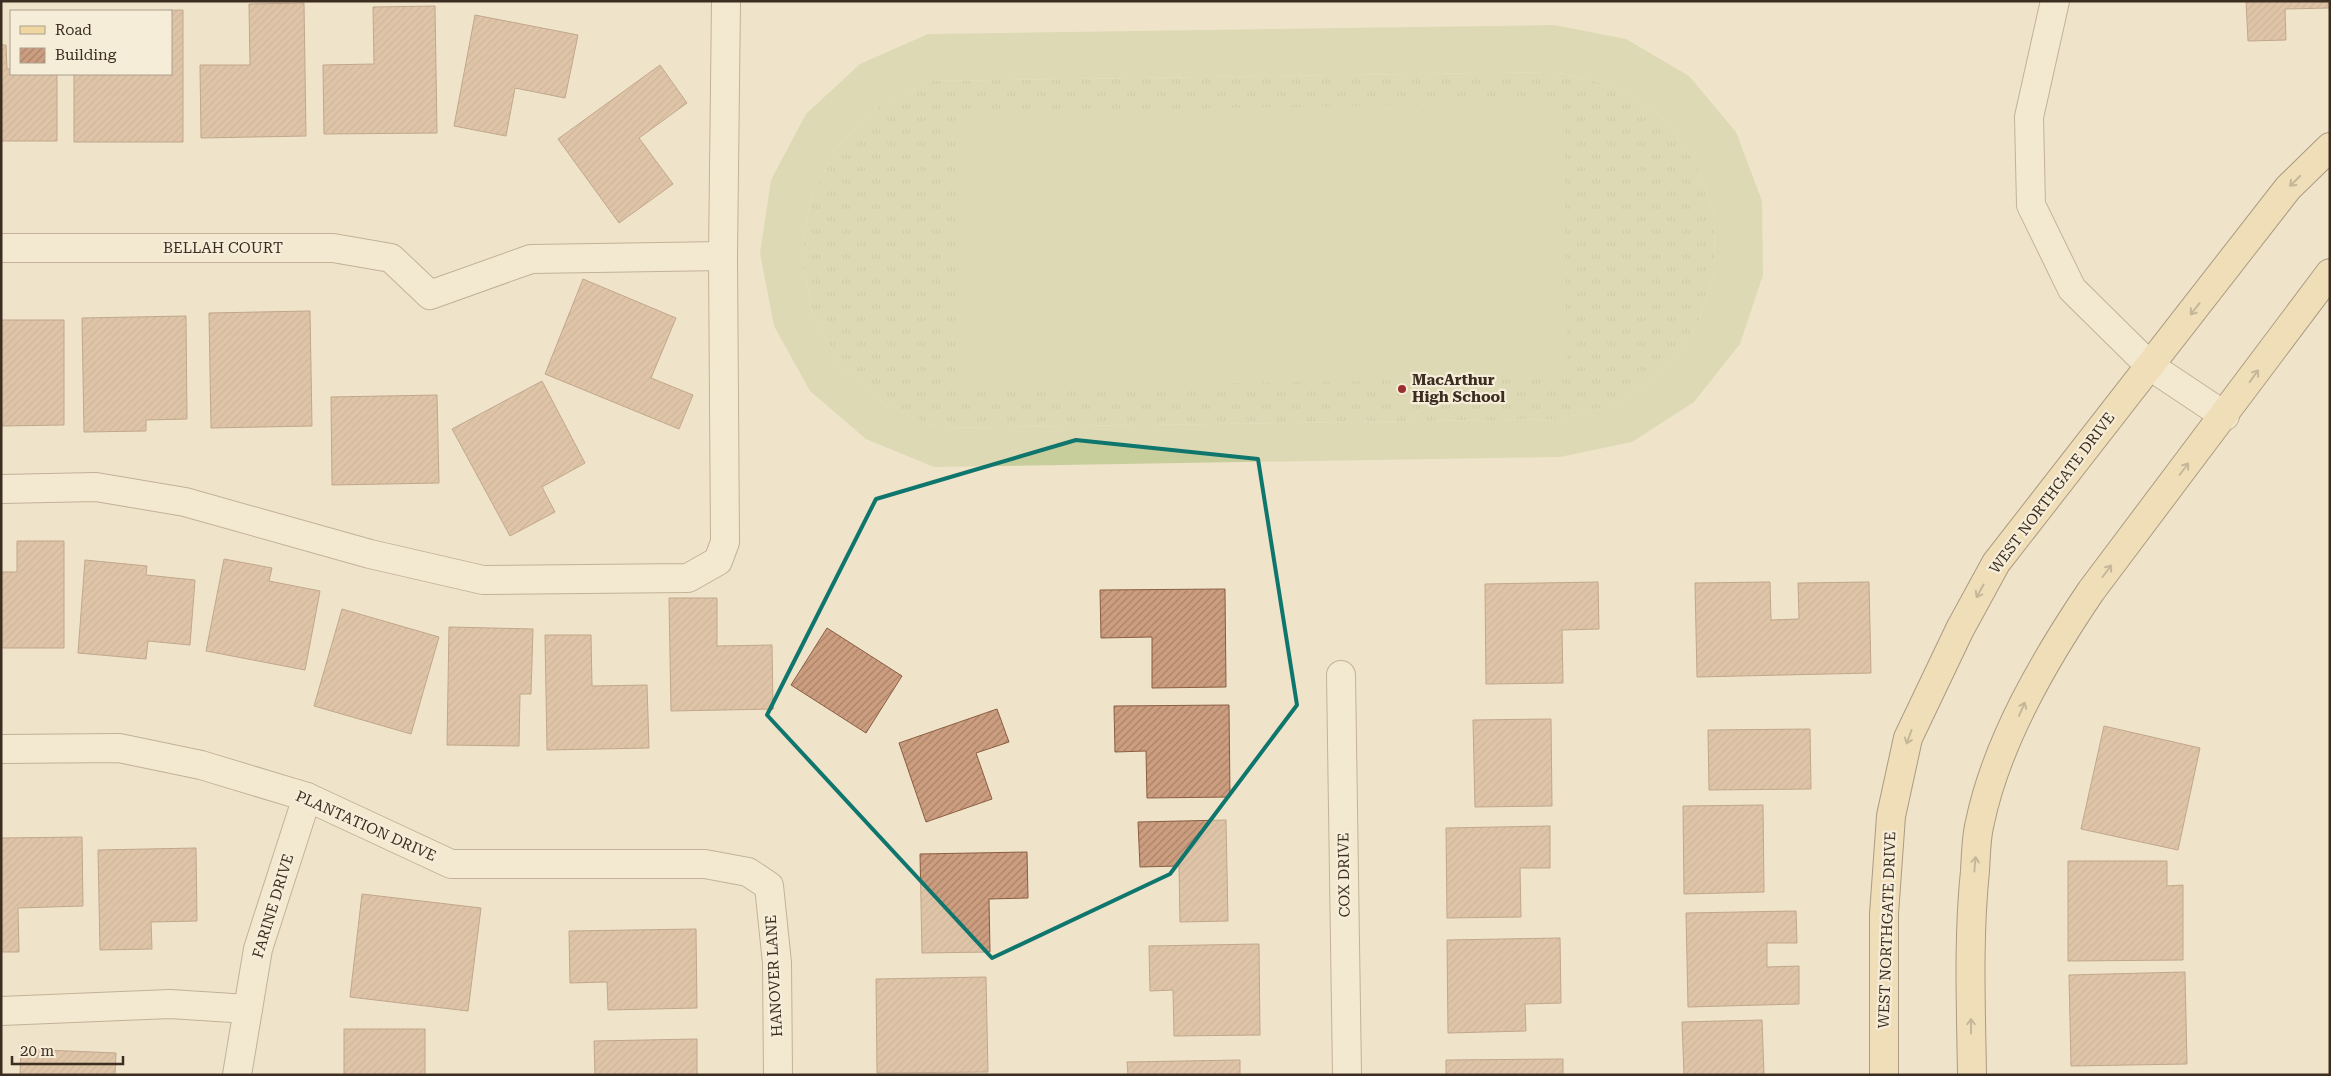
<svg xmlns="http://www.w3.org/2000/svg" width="2331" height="1076" viewBox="0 0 2331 1076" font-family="'Roboto Serif',serif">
<defs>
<pattern id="grass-tufts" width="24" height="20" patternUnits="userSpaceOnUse" patternTransform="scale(1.25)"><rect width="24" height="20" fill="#c8cd9c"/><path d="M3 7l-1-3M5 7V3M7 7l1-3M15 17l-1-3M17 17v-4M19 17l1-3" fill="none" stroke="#adb086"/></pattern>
<pattern id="building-hatch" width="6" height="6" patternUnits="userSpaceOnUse" patternTransform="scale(1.25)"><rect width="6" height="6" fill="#cc9e7f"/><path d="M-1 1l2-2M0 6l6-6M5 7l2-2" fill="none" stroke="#a78168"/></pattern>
</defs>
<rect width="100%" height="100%" fill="#efe3c9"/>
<path fill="url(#grass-tufts)" d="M1555 72 1611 85 1659 115 1695 160 1714 214 1715 272 1697 326 1663 372 1615 404 1560 419 937 428 884 404 840 365 812 314 802 256 810 199 837 147 879 106 931 81Z"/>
<g fill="#c8cd9c" fill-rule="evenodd">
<path d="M1554 25 1626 39 1689 76 1736 132 1762 201 1763 275 1740 344 1694 402 1632 442 1560 457 934 467 866 439 810 391 774 326 760 253 771 180 806 114 860 64 928 34ZM1555 72 1611 85 1659 115 1695 160 1714 214 1715 272 1697 326 1663 372 1615 404 1560 419 937 428 884 404 840 365 812 314 802 256 810 199 837 147 879 106 931 81Z"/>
<path d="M1563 103 1567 378 961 387 956 112Z"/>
</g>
<g fill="url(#building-hatch)" stroke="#8a5e43">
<path d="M2246 1H2330V8L2285 9 2286 40 2248 41Z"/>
<path d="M304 3 306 136 201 138 200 65H250L249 4Z"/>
<path d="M435 6 437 133 324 134 323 65 374 64 373 7Z"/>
<path d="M183 10V142H74V74H171V11H137Z"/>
<path d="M475 15 578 35 565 98 515 88 506 136 454 126Z"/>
<path d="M1 45H6L7 69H11V74H57V141H1Z"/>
<path d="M660 65 687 103 639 138 673 184 619 223 558 139Z"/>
<path d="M583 279 676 318 651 378 693 395 679 429 545 374Z"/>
<path d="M310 311 312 426 211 428 209 313Z"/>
<path d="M186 316 187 419 146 420V431L84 432 82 318Z"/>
<path d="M1 320H64V425L1 426Z"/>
<path d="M542 381 585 463 542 487 555 512 510 536 452 429Z"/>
<path d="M437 395 439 483 332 485 331 397Z"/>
<path d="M17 541H64V648H1V572H17Z"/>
<path d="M224 559 272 568 269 581 320 591 305 670 206 651Z"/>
<path d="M85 560 147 566 146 575 195 580 190 645 148 641 146 659 78 653Z"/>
<path d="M1598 582 1599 629 1562 630 1563 683 1486 684 1485 584Z"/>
<path d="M1770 582 1771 620 1799 619 1798 583 1869 582 1871 673 1697 677 1695 583Z"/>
<path d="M1225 589 1226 687 1152 688V637L1101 638 1100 590Z"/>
<path d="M669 598H717V646L772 645 773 709 671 711Z"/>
<path d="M342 609 439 637 411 734 314 706Z"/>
<path d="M449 627 533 629 531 694H520L519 746 447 745Z"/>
<path d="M827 628 902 676 866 733 791 685Z"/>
<path d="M545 635H591L592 686 647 685 649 748 547 750Z"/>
<path d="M1229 705 1230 797 1147 798 1146 751 1115 752 1114 706Z"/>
<path d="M997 709 1009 742 976 753 992 799 926 822 899 743Z"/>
<path d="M1551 719 1552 806 1475 807 1473 720Z"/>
<path d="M2104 726 2200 748 2178 850 2081 829Z"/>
<path d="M1810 729 1811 789 1709 790 1708 730Z"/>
<path d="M1763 805 1764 892 1684 894 1683 806Z"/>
<path d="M1226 820 1228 921 1180 922 1179 866 1140 867 1138 822Z"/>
<path d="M1550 826V868H1520L1521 917 1447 918 1446 828Z"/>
<path d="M82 837 83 906 18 908 19 952H1V838Z"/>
<path d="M196 848 197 921 151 922 152 949 100 950 98 850Z"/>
<path d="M1027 852 1028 898 989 899 990 952 922 953 920 854Z"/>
<path d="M2068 861H2167V886L2183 885V960L2068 961Z"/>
<path d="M362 894 481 908 468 1011 350 997Z"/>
<path d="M1796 911 1797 943H1767V967L1799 966V1004L1688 1007 1686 913Z"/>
<path d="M696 929 697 1008 608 1010 607 982 570 983 569 931Z"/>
<path d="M1560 938 1561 1003 1525 1004 1526 1031 1448 1033 1447 940Z"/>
<path d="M1259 944 1260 1035 1174 1036 1173 990 1150 991 1149 946Z"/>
<path d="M2185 972 2187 1064 2071 1066 2069 975Z"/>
<path d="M986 977 988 1072 877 1073 876 979Z"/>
<path d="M1762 1020 1764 1075H1684L1682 1022Z"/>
<rect x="344" y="1029" width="81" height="46"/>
<path d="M697 1039V1075H595L594 1041Z"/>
<path d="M21 1049 116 1053 115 1075H20Z"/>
<path d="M1563 1059V1075H1446V1060Z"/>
<path d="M1240 1060V1075H1128L1127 1062Z"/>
</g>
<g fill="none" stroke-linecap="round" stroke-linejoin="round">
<g stroke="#8b755d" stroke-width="30">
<g id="minor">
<path d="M2055 1 2029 117 2031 205 2072 289 2150 366 2225 416"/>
<path d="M1 248H333L391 258 430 295 531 259 723 256"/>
<path d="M1 489 96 487 185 502 370 554 483 580 688 578 718 561 725 542 723 256 726 1"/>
<path d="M1341 675 1347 1075"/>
<path d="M1 749 119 748 201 765 307 797 451 864H705L748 872 769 886 777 963 778 1075"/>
<path d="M1 1011 170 1004 248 1009"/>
<path d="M237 1075 258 949 307 797"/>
</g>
</g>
<g stroke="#594331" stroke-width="30">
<g id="major">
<path d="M1884 1075V914L1891 816 1908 738 1960 629 1996 563 2288 188 2330 147"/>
<path d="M1972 1075C1971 1007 1968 938 1975 871 1976 855 1976 837 1980 822 1997 741 2045 659 2091 591L2330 273"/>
</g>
</g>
<use href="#minor" stroke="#f9f0dc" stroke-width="28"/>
<use href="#major" stroke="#f0d7a2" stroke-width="28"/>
</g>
<defs><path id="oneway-shaft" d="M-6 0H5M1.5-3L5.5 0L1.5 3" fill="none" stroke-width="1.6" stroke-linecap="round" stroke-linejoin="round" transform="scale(1.25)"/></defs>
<g stroke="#968262">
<use href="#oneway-shaft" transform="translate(2295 181) rotate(135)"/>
<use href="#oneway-shaft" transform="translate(2195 309) rotate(128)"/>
<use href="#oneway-shaft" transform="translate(2254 376) rotate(-54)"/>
<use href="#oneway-shaft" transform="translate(2184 469) rotate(-53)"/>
<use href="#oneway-shaft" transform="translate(2107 571) rotate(-53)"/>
<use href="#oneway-shaft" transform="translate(1980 591) rotate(119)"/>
<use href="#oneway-shaft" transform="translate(2022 709) rotate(-66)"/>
<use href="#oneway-shaft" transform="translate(1909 737) rotate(110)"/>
<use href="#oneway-shaft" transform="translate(1975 864) rotate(-85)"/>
<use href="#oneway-shaft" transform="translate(1971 1026) rotate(-90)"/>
</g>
<path d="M0 0H2331V1076H0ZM1076 440 1258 459 1297 705 1170 874 992 958 767 715 876 499Z" fill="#efe3c9" fill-opacity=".55" fill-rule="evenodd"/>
<path fill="none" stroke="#0f766e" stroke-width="4" stroke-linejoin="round" d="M1076 440 1258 459 1297 705 1170 874 992 958 767 715 876 499Z"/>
<circle fill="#9a2e30" stroke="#f6edd9" stroke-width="2" cx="1402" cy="389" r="5"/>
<g text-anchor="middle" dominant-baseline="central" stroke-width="4.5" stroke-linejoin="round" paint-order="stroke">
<g font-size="15" fill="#3c2d21" stroke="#f6edd9">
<text x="223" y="248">BELLAH COURT</text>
<text transform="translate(2052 493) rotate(-53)">WEST NORTHGATE DRIVE</text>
<text transform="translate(366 826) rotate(24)">PLANTATION DRIVE</text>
<text transform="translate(1344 875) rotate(-91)">COX DRIVE</text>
<text transform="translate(273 906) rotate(-73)">FARINE DRIVE</text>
<text transform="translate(1887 930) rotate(-88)">WEST NORTHGATE DRIVE</text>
<text transform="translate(774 976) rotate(-93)">HANOVER LANE</text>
</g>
<g font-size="15" font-weight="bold" fill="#3c2d21" stroke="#f6edd9" text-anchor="start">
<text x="1412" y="380">MacArthur<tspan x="1412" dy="17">High School</tspan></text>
</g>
</g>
<rect width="2331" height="1076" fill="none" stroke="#3c2d21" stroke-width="5"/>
<rect x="10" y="10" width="162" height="65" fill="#f6edd9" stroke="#aca08f"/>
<rect x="20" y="26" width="25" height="8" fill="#f0d7a2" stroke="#aca08f"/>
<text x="55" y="35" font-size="15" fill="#3c2d21">Road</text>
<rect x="20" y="48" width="25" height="15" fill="url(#building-hatch)" stroke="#aca08f"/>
<text x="55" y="60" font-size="15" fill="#3c2d21">Building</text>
<path d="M12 1056v8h111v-8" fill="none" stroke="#3c2d21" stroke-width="2.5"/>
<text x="20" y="1056" font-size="15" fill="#3c2d21" stroke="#f6edd9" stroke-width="4" paint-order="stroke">20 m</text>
</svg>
